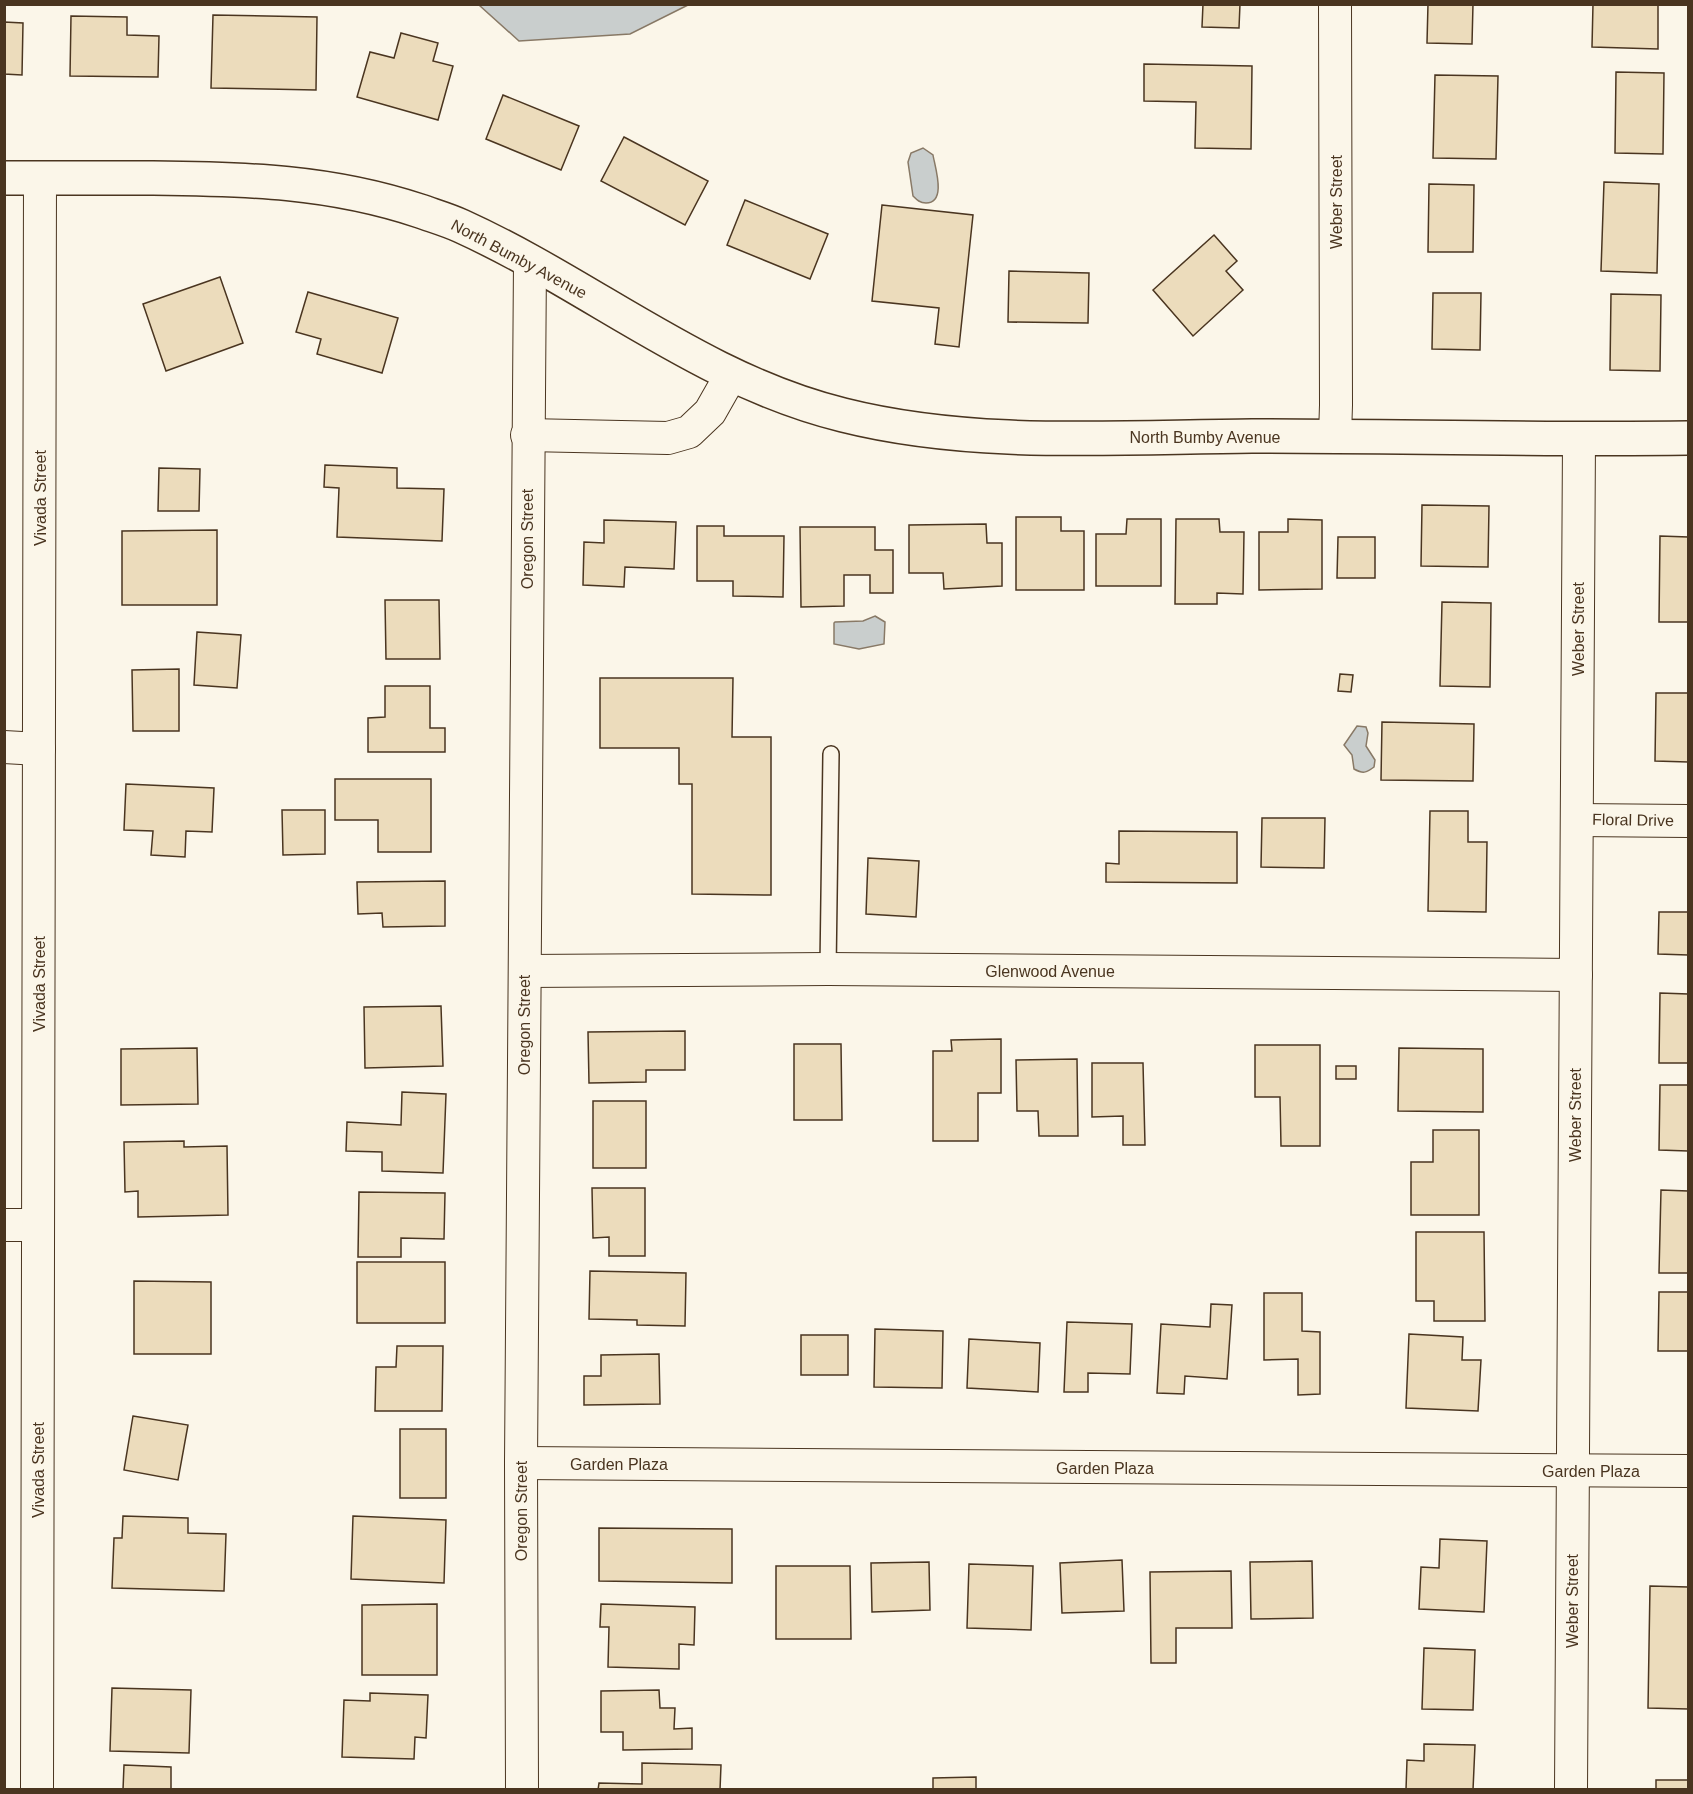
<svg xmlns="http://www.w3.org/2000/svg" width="1693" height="1794" viewBox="0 0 1693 1794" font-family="Helvetica,sans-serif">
<rect width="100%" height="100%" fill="#fbf6e9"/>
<g fill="#c9cecd" stroke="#887966" stroke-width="1.5">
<path d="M479 5H688L630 34 519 41Z"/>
<path d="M923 148 933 155C935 167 947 203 926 203 920 203 917 200 913 196L908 162 911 153Z"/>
<path d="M875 616 885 622 884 644 859 649 834 644V623L835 622 863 621Z"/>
<path d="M1357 726 1366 727 1368 733 1366 746 1375 760 1374 767C1366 773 1363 774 1354 769L1352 755 1344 745Z"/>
</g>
<g fill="#ecdcbc" stroke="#4a3520" stroke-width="1.5">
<path d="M1203 4H1240L1239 28 1202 27Z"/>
<path d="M1428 4H1473L1472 44 1427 43Z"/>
<path d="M1593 4H1658V49L1592 47Z"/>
<path d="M213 15 317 17 316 90 211 88Z"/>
<path d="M71 16 127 17V35L159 36 158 77 70 76Z"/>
<path d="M4 22 23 23 22 75 4 74Z"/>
<path d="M401 33 438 43 433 61 453 66 438 120 357 97 370 52 394 58Z"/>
<path d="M1144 64 1252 66 1251 149 1195 148 1196 102 1144 101Z"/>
<path d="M1616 72 1664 73 1663 154 1615 153Z"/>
<path d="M1435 75 1498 76 1496 159 1433 158Z"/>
<path d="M503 95 579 126 561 170 486 139Z"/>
<path d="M624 137 708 181 685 225 601 181Z"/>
<path d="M1604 182 1659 184 1657 273 1601 271Z"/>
<path d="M1429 184 1474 185 1473 252H1428Z"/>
<path d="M745 200 828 234 810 279 727 245Z"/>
<path d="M882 205 973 215 959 347 935 344 939 308 872 301Z"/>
<path d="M1214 235 1237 261 1226 271 1243 290 1193 336 1153 290Z"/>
<path d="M1009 271 1089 273 1088 323 1008 322Z"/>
<path d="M220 277 243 343 166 371 143 304Z"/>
<path d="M308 292 398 318 382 373 317 354 321 339 296 332Z"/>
<path d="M1433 293H1481L1480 350 1432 349Z"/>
<path d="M1611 294 1661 295 1660 371 1610 370Z"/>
<path d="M325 465 397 468V488L444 489 442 541 337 537 339 488 324 487Z"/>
<path d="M159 468 200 469 199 511H158Z"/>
<path d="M1422 505 1489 506 1488 567 1421 566Z"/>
<path d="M1016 517H1061V531H1084V590H1016Z"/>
<path d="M1127 519H1161V586H1096V534H1126Z"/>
<path d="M1176 519H1219L1220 532H1244L1243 594 1217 593V604H1175Z"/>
<path d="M1288 519 1322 520V589L1259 590V532H1288Z"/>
<path d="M604 520 676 522 674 569 625 567 624 587 583 585 584 542 604 543Z"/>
<path d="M986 524 987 543H1002V586L944 589 943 573H909V525Z"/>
<path d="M697 526H724V536H784L783 597 733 596V581H697Z"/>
<path d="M800 527H875V550H893V593H870V575H844V606L801 607Z"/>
<path d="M217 530V605H122V531Z"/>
<path d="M1660 536 1688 537V622H1659Z"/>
<path d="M1338 537H1375V578H1337Z"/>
<path d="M385 600H439L440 659H386Z"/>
<path d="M1442 602 1491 603 1490 687 1440 686Z"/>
<path d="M197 632 241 635 237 688 194 685Z"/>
<path d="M179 669V731H133L132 670Z"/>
<path d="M1340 674 1353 675 1351 692 1338 691Z"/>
<path d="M600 678H733L732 737H771V895L692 894V784H679V748H600Z"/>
<path d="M385 686H430V728H445V752H368V718L385 717Z"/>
<path d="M1656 693H1688V762L1655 761Z"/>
<path d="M1382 722 1474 724 1473 781 1381 780Z"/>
<path d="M335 779H431V852H378V820H335Z"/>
<path d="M126 784 214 788 212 832 186 831 185 857 151 855 153 831 124 830Z"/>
<path d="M282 810H325V854L283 855Z"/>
<path d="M1430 811H1468V842H1487L1486 912 1428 911Z"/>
<path d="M1262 818H1325L1324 868 1261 867Z"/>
<path d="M1119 831 1237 832V883L1106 882V863L1119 864Z"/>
<path d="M868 858 919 861 916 917 866 914Z"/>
<path d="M445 881V926L383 927 382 913 358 914 357 882Z"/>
<path d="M1659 912H1688V955L1658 954Z"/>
<path d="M1660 993 1688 994V1063H1659Z"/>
<path d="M441 1006 443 1066 365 1068 364 1007Z"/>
<path d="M685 1031V1070H646V1082L589 1083 588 1032Z"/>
<path d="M1001 1039V1093H978V1141H933V1051H952L951 1040Z"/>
<path d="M794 1044H841L842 1120H794Z"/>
<path d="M1255 1045H1320V1146H1281L1280 1097H1255Z"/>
<path d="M197 1048 198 1104 121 1105V1049Z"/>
<path d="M1399 1048 1483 1049V1112L1398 1111Z"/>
<path d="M1077 1059 1078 1136H1039L1038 1111H1017L1016 1060Z"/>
<path d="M1092 1063H1143L1145 1145H1123V1116L1092 1117Z"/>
<rect x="1336" y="1066" width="20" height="13"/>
<path d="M1660 1085H1688V1151L1659 1150Z"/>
<path d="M402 1092 446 1094 443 1173 382 1171V1152L346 1151 347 1122 401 1125Z"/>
<rect x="593" y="1101" width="53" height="67"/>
<path d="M1433 1130H1479V1215H1411V1162H1433Z"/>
<path d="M184 1141V1147L227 1146 228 1215 138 1217V1191L125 1192 124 1142Z"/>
<path d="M592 1188H645V1256H609V1237L593 1238Z"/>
<path d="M1661 1190 1688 1191V1273H1659Z"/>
<path d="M359 1192 445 1193 444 1239 401 1238V1257H358Z"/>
<path d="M1416 1232H1484L1485 1321H1434V1301H1416Z"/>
<rect x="357" y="1262" width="88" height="61"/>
<path d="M590 1271 686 1273 685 1326 637 1325V1320L589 1319Z"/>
<path d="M134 1281 211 1282V1354H134Z"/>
<path d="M1659 1292H1688V1351H1658Z"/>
<path d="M1264 1293H1302V1331L1320 1332V1394L1298 1395V1359L1264 1360Z"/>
<path d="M1211 1304 1232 1305 1227 1379 1185 1376 1184 1394 1157 1393 1161 1324 1210 1327Z"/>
<path d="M1067 1322 1132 1324 1130 1374 1088 1373V1392H1064Z"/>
<path d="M875 1329 943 1331 942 1388 874 1387Z"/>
<path d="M1409 1334 1463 1337 1462 1360H1481L1478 1411 1406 1408Z"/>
<rect x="801" y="1335" width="47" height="40"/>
<path d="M969 1339 1040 1343 1038 1392 967 1388Z"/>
<path d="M397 1346H443L442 1411H375L376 1367H396Z"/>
<path d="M659 1354 660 1404 584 1405V1376H601V1355Z"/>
<path d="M133 1416 188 1425 178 1480 124 1470Z"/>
<rect x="400" y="1429" width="46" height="69"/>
<path d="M123 1516 188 1518V1533L226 1534 224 1591 112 1588 114 1538H122Z"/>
<path d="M353 1516 446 1520 444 1583 351 1579Z"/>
<path d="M599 1528 732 1529V1583L599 1581Z"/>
<path d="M1440 1539 1487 1541 1484 1612 1419 1609 1421 1567 1439 1568Z"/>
<path d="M1122 1560 1124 1611 1062 1613 1060 1563Z"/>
<path d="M1312 1561 1313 1618 1251 1619 1250 1562Z"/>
<path d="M929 1562 930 1610 872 1612 871 1563Z"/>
<path d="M969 1564 1033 1566 1031 1630 967 1628Z"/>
<path d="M776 1566H850L851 1639H776Z"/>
<path d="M1231 1571 1232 1628H1176V1663H1151L1150 1572Z"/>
<path d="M1650 1586 1688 1587V1709L1648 1708Z"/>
<path d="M437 1604V1675H362V1605Z"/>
<path d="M601 1604 695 1607 694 1645 679 1644V1669L608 1667 609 1627H600Z"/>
<path d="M1424 1648 1475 1650 1473 1710 1422 1709Z"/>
<path d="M112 1688 191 1690 189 1753 110 1751Z"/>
<path d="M659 1690 660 1708H675L674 1729 692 1728V1749L623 1750V1732H601V1691Z"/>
<path d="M370 1693 428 1695 426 1738 415 1737 414 1759 342 1757 344 1700 370 1701Z"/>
<path d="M1424 1744 1475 1745 1473 1790H1406L1407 1760 1424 1761Z"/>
<path d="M642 1763 721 1765 720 1790H598L599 1783 642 1784Z"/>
<path d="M124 1765 171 1767V1790H123Z"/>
<path d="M976 1777V1790H933V1778Z"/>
<rect x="1656" y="1780" width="32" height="10"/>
</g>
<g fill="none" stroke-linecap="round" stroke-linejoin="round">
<g stroke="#4a3520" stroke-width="18">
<path id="service" d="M828 969 831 754"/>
</g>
<g stroke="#4a3520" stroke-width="34">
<g id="minor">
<path d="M527 435 668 438 689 432 710 412 731 375"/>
<path d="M1335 436 1336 405 1335 4"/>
<path d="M4 747 39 749"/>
<path d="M1577 820 1688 821"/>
<path d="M525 971 828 969 1576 975"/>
<path d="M4 1225H38"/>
<path d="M521 1463 1688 1471"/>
<path d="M37 1790 40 178"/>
<path d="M522 1790 521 1463 530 261"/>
<path d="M1571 1790 1579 440"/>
</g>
</g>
<g stroke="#4a3520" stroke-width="36">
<path id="tertiary" d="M4 178C54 178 103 178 153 178 246 179 330 181 420 211 434 216 448 220 461 226 591 285 703 381 843 415 974 448 1118 437 1252 436 1397 436 1543 440 1688 438"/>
</g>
<use href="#service" stroke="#fbf6e9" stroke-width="15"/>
<use href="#minor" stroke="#fbf6e9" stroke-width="32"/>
<use href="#tertiary" stroke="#fbf6e9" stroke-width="33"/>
</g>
<g text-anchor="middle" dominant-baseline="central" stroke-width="4.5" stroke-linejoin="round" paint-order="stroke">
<g font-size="16" fill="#4a3520" stroke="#fbf6e9">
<text transform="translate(1336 202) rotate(-90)">Weber Street</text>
<text transform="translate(519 259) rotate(28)">North Bumby Avenue</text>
<text x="1205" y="437">North Bumby Avenue</text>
<text transform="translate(40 498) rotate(-90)">Vivada Street</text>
<text transform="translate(527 539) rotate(-90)">Oregon Street</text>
<text transform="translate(1578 629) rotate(-90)">Weber Street</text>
<text transform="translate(1633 820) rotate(1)">Floral Drive</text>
<text x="1050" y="971">Glenwood Avenue</text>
<text transform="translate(39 984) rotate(-90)">Vivada Street</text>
<text transform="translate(524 1025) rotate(-90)">Oregon Street</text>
<text transform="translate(1575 1115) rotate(-90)">Weber Street</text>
<text x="619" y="1464">Garden Plaza</text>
<text x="1105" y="1468">Garden Plaza</text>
<text transform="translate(38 1470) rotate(-90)">Vivada Street</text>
<text x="1591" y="1471">Garden Plaza</text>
<text transform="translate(521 1511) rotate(-90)">Oregon Street</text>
<text transform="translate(1572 1601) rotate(-90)">Weber Street</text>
</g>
</g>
<rect width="1693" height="1794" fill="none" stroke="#4a3520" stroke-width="12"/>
</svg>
